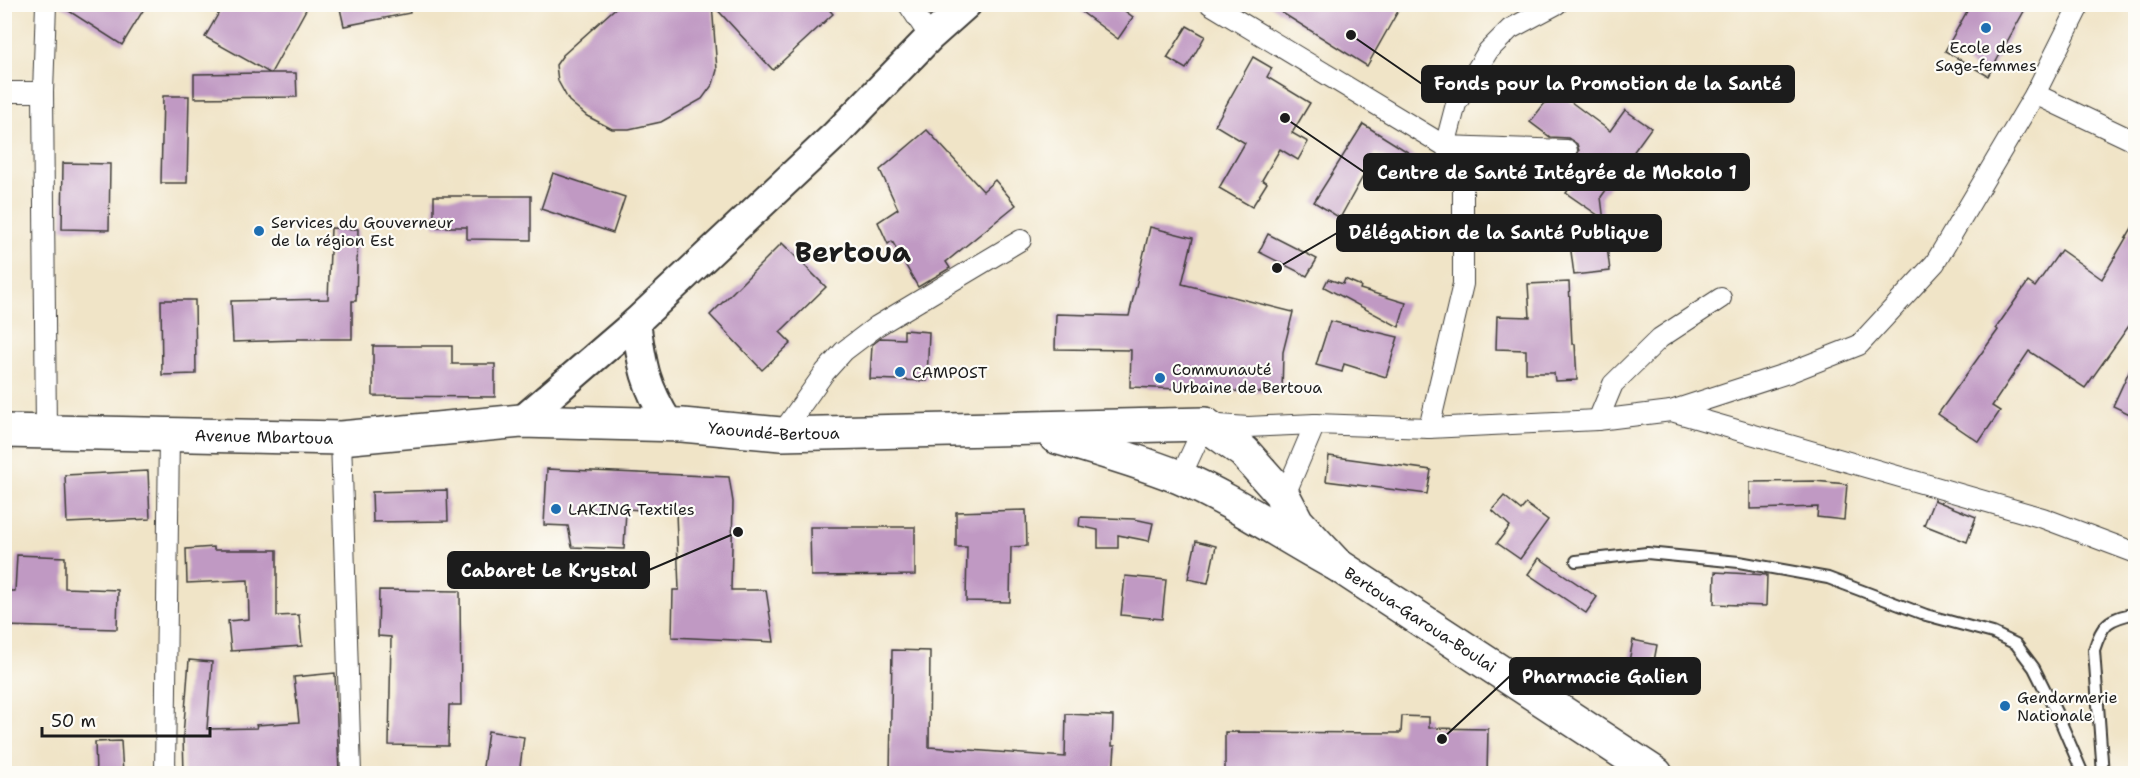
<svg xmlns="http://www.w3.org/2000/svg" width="2140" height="778" viewBox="0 0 2140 778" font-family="'Shantell Sans',sans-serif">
<rect width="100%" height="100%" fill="#fdfcf7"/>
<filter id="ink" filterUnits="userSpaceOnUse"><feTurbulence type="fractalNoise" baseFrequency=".0167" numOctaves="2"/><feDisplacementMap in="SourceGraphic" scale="12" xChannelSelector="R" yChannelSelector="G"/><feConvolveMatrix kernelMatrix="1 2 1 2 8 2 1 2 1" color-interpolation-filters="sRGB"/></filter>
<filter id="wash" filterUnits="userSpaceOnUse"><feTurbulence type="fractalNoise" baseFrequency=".008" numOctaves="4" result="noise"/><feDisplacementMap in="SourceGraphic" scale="24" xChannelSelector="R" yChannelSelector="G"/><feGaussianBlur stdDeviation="1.35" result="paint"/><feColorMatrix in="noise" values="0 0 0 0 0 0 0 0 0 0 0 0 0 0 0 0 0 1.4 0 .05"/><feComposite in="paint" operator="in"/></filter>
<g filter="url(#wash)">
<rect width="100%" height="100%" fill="#f0e4c7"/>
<g id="blocks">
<g fill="#c099c3">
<path d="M58 4H147L122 45Z"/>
<path d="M224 4H309L271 73H296L297 97 194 98V74L270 73 205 37Z"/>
<path d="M339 4H409L410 13 344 26Z"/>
<path d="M620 4H712L717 70 713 84 702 99 661 122 629 129H612L587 116 569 101 558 81 556 65 563 55Z"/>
<path d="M712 4H824L833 14 773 70Z"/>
<path d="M1071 4H1115L1133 17 1118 39Z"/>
<path d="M1268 4H1402L1367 66Z"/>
<path d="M1971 4H2028L1988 76 1945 51Z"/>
<path d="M1187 26 1205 36 1186 69 1167 58Z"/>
<path d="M1253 57 1272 68 1267 77 1310 103 1292 133 1308 142 1298 160 1280 149 1262 180 1267 183 1252 207 1219 188 1245 143 1215 125Z"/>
<path d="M1555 90 1610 131 1625 110 1651 128 1601 197 1610 271 1574 275 1567 220 1599 216 1566 193 1586 165 1576 157 1579 151 1577 144 1568 138 1550 137 1530 122Z"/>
<path d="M163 96H189L187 183H161Z"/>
<path d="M1363 124 1430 166 1423 177 1376 153 1340 218 1314 202Z"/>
<path d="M927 130 983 191 995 180 1016 205 946 262 950 268 918 287 892 241 888 244 878 222 898 209 880 170Z"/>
<path d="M63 163 110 164 109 230 62 229Z"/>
<path d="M553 173 625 197 613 233 541 209Z"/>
<path d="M434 196H531V240L467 239V227H434Z"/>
<path d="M2136 221V316L2085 388 2029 351 1992 406 2000 411 1979 442 1938 414 1998 330 1996 328 2028 282 2035 287 2061 250 2102 279Z"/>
<path d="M1150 227 1193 238 1182 284 1293 312 1283 352 1282 393 1130 387 1131 350 1055 349 1056 314 1129 316Z"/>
<path d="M331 228 358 229 356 301H352V339H297V340L233 342 231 301 328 299Z"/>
<path d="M1268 234 1317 259 1307 276 1259 252Z"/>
<path d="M782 243 826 287 780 332 791 343 762 370 710 315Z"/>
<path d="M1328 279 1343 284 1345 279 1361 286 1360 289 1406 303 1399 327 1324 287Z"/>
<path d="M1569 282 1572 344H1575L1577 380 1555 381 1554 373H1526V350L1496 349 1497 316 1530 317 1528 284Z"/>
<path d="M161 300H195L196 374 162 375Z"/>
<path d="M1330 321 1398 337 1386 377 1344 364 1342 372 1316 365Z"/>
<path d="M904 330 929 332 927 381 870 379 872 345 881 338 904 339Z"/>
<path d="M373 346H452V364H495V397L373 396Z"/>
<path d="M2136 356V417L2113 406Z"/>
<path d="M1329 456 1431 470 1427 494 1326 481Z"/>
<path d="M547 469 729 477 733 502 731 590H766L774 642 672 637 673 590H679L676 512 626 509 624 549 572 547 568 526 544 525Z"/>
<path d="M148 471 150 519 67 523 65 475Z"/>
<path d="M1814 481 1847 484 1844 520 1817 517 1818 507 1750 509V482Z"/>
<path d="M447 490 448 521 373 522 372 492Z"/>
<path d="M1504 496 1521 510 1526 504 1548 520 1520 559 1497 543 1510 526 1492 510Z"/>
<path d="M1934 500 1976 517 1967 542 1924 525Z"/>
<path d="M1026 510 1027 546 1011 547 1010 602 966 601 967 547H956V512Z"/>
<path d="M1080 517 1134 519 1153 523 1149 541 1118 535V548H1098V530L1079 526Z"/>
<path d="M810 527H915V575L811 576Z"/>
<path d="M1196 541 1216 546 1208 583 1188 579Z"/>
<path d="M214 547V550H277V616L299 615 302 646 231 651 228 621 249 619 248 580 187 583 186 549Z"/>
<path d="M17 555 65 557V588L118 590 117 629 4 626V591H15Z"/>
<path d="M1539 558 1597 597 1586 613 1528 574Z"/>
<path d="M1715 572 1767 575 1766 606 1714 604Z"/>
<path d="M1125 576 1166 580 1162 619 1121 615Z"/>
<path d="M379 590 460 591 461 705H449L448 746 389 745 391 637 378 636Z"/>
<path d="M1633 640 1657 645 1652 672 1628 667Z"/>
<path d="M892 650 930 651 929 747 1065 757 1066 714 1113 716 1112 746H1115L1113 774H890Z"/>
<path d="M189 660 212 662 207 729 257 728 256 725 299 722 294 677 335 673 339 773 184 774 183 736Z"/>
<path d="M1402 716 1429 717V728L1488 729 1487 774H1371V772L1225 774V732L1401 733Z"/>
<path d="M488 731 524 737 519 774H482Z"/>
<path d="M121 741 123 774H96L95 742Z"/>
</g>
</g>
</g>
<g filter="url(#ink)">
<use href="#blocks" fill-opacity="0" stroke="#3c3a36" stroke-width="1.5"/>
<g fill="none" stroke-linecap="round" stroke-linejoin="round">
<g stroke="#3c3a36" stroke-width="14">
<g id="lane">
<path d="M1576 561 1647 553 1739 562 1828 578 1926 615 1993 633 2016 644 2034 668 2059 718 2083 774"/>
<path d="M2103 774 2094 650C2103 623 2107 619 2136 613"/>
</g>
</g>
<g stroke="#3c3a36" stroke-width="22">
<g id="street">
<path d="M908 4 930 37"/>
<path d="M1210 4 1445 146 1463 183V284L1429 428"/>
<path d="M1557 4 1510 29 1488 51 1456 104 1445 146 1567 150"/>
<path d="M4 92H43"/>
<path d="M2035 94 2136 142"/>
<path d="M1671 411 2043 518 2136 553"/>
<path d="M1598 420 1613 384 1660 338 1721 298"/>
<path d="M46 432 43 92 46 4"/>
<path d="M781 434 825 372 844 351 877 326 1021 240"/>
<path d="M341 438 351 774"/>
<path d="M1180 478 1205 424 1248 427 1315 424 1429 428 1598 420 1671 411 1788 373 1859 345 1935 263 2035 94 2080 4"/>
<path d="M1277 502 1284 497 1315 424"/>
<path d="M165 774 169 434"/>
</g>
</g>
<g stroke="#3c3a36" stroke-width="32">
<g id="secondary">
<path d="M636 322C642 366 645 386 669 424L682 425"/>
<path d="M521 421 636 322 835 135 930 37 967 4"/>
</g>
</g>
<g stroke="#3c3a36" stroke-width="36">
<g id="highway">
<path id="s1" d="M4 431 341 438 521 421 682 425 781 434 1205 424 1244 452 1284 497 1297 522 1336 564"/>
<path id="s2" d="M1056 437C1097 449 1139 461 1179 477 1234 501 1284 536 1336 564L1656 774"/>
</g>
</g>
<use href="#lane" stroke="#fff" stroke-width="10"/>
<use href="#street" stroke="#fff" stroke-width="20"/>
<use href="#secondary" stroke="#fff" stroke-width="28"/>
<use href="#highway" stroke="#fff" stroke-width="33"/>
</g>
</g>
<g fill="#1f6fb2" stroke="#fdfcf7" stroke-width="2">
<circle cx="1986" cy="28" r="6"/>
<circle cx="259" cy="231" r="6"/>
<circle cx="900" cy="372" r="6"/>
<circle cx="1160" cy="378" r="6"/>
<circle cx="556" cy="509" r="6"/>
<circle cx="2005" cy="706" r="6"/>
</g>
<g text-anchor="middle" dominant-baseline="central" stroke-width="4.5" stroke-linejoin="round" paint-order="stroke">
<g font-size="16" fill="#1c1c1c" stroke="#fdfcf7" text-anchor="start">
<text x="1986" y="47" text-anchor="middle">Ecole des<tspan x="1986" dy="18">Sage-femmes</tspan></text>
<text x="271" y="222">Services du Gouverneur<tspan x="271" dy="18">de la région Est</tspan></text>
<text x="1172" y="369">Communauté<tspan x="1172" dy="18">Urbaine de Bertoua</tspan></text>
<text x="912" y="372">CAMPOST</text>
<text x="568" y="509">LAKING Textiles</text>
<text x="2017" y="697">Gendarmerie<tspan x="2017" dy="18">Nationale</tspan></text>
</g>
<g font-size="16" fill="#1c1c1c" stroke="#fdfcf7">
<text stroke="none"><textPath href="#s1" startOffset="771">Yaoundé-Bertoua</textPath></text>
<text stroke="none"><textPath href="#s1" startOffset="260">Avenue Mbartoua</textPath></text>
<text stroke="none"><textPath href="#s2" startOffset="410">Bertoua-Garoua-Boulai</textPath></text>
</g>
<g font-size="28" font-weight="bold" fill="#1c1c1c" stroke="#fdfcf7">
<text x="853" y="252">Bertoua</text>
</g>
</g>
<path fill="none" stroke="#1c1c1c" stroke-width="2" d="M1351 35L1422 84M1285 118L1364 172M1277 268L1337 233M738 532L649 570M1442 739L1510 676"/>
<g fill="#1c1c1c" stroke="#fdfcf7" stroke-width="2">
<circle cx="1351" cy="35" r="6"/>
<circle cx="1285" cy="118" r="6"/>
<circle cx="1277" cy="268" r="6"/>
<circle cx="738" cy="532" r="6"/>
<circle cx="1442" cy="739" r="6"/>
</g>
<g fill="#1c1c1c" stroke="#1c1c1c" stroke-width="2">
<rect x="1422" y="66" width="372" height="36" rx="6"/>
<rect x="1364" y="154" width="385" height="36" rx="6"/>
<rect x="1337" y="215" width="324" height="36" rx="6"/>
<rect x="448" y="552" width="201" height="36" rx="6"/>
<rect x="1510" y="658" width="190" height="36" rx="6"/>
</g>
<g font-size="18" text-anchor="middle" font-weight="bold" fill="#fff">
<text x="1608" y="90">Fonds pour la Promotion de la Santé</text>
<text x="1557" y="179">Centre de Santé Intégrée de Mokolo 1</text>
<text x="1499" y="239">Délégation de la Santé Publique</text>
<text x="549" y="577">Cabaret Le Krystal</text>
<text x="1605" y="683">Pharmacie Galien</text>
</g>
<rect width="2140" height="778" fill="none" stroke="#fdfcf7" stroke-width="24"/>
<path d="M42 727v9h168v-9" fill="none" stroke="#1c1c1c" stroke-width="3"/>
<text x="51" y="727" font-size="18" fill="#1c1c1c" stroke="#fdfcf7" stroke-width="4.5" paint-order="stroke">50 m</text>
</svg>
